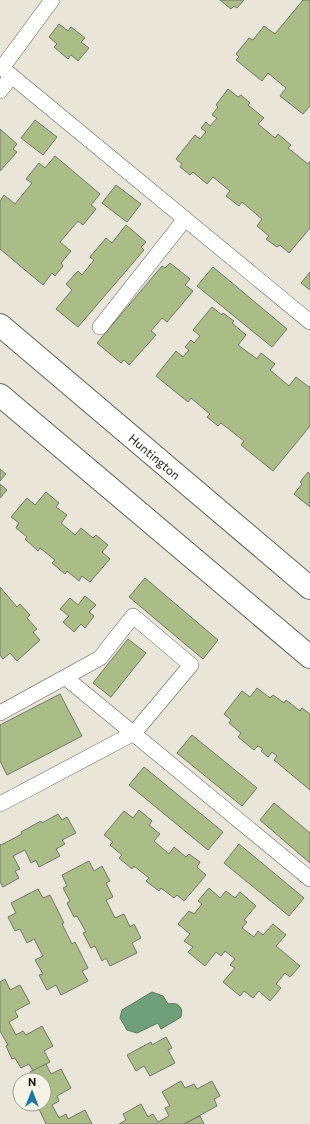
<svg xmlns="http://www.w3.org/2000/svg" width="310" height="1124" viewBox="0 0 310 1124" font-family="Commissioner,sans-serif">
<rect width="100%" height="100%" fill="#e9e5d8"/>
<path fill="#6fa07b" stroke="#56785d" d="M152 992 163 996 168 1004C177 1002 184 1006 181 1017L161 1029 158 1023 137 1033 127 1030 120 1018 122 1010Z"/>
<g fill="#aabd87" stroke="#73776c">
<path d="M220 0H244L237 8 234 6 231 9Z"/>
<path d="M303 0H310V106L303 114 280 96 286 88 268 73 262 81 236 60 239 57 236 54 249 38 253 40 264 26 275 34Z"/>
<path d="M59 24 68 31 71 27 85 38 81 42 89 48 78 61 71 55 68 59 54 47 57 44 49 37Z"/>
<path d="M228 89 238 97 241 95 250 103 248 105 264 118 258 124 275 138 278 134 291 145 288 148 308 164 310 161V228L289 253 280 245 277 247 266 239 269 236 257 226 262 219 242 202 239 206 226 196 230 191 213 177 207 184 193 172 190 175 180 167 182 164 176 159 195 135 200 139 206 132 201 128 206 122 210 126 217 118 212 115 218 107 216 105Z"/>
<path d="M35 120 57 137 43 155 21 138Z"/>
<path d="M0 129 17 144 13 149 17 152 0 171Z"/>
<path d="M55 156 100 194 91 205 96 209 83 225 78 221 60 242 71 251 61 263 63 266 55 276 52 273 43 285 0 249V201L4 195 15 204 32 183 26 179 39 163 45 168Z"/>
<path d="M116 185 141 204 127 222 102 203Z"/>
<path d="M126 225 146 242 141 247 144 250 78 327 56 309 72 290 66 284 78 271 82 275 94 260 90 257 106 238 112 243Z"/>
<path d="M170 263 190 279 185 285 193 291 167 322 162 318 151 331 156 335 129 365 124 360 121 363 97 343 162 266 165 268Z"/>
<path d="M213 267 287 329 272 347 197 286Z"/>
<path d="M310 272V290L301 283Z"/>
<path d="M212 307 222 315 223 313 234 321 232 323 246 335 238 345 257 359 261 353 275 364 270 370 289 386 296 377 309 387 310 386V426L273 471 241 445 244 441 221 423 218 426 207 417 210 414 191 398 188 402 156 376 176 351 183 357 189 350 185 347 191 340 194 343 200 336 193 330Z"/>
<path d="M0 469 6 474 0 481Z"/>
<path d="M308 472 310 474V507L294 494 302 484 300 482Z"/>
<path d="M0 484 7 490 0 498Z"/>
<path d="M46 492 59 503 56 507 67 515 61 523 75 535 81 528 93 538 96 535 108 545 102 552 110 559 90 582 82 576 79 581 67 571 65 574 52 563 55 560 40 548 38 551 25 539 27 537 16 528 19 523 11 517 27 498 35 505Z"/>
<path d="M145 578 218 640 203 659 129 597Z"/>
<path d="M0 587 17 607 20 604 30 615 27 618 37 629 33 632 40 640 17 661 10 653 3 659 0 655Z"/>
<path d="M85 596 96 605 89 612 94 616 85 628 81 624 74 632 63 622 69 616 60 609 70 598 78 605Z"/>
<path d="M128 639 146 653 111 697 93 683Z"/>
<path d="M257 688 270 698 273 695 284 703 286 700 300 711 302 708 310 714V790L274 760 277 756 272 752 268 757 261 751 263 749 258 746 254 750 238 737 241 733 229 723 231 720 224 714 242 691 250 697Z"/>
<path d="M60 694 82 736 7 775 0 761V725Z"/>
<path d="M192 735 257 788 242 806 177 753Z"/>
<path d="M144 767 223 832 208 850 129 785Z"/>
<path d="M274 803 310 833V863L260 820Z"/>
<path d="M139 810 152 821 149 825 160 834 154 841 169 854 174 847 186 857 189 854 200 862 197 867 206 875 184 901 177 895 174 898 161 888 159 891 146 881 149 878 134 866 132 869 119 858 122 855 110 845 113 842 104 835 124 811 133 818Z"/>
<path d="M58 814 62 820 67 817 76 833 62 840 65 844 56 849 60 856 39 867 36 860 31 863 25 850 13 856 20 869 15 871 19 878 3 887 0 882V844L1 845 22 834 21 832 41 821 42 823Z"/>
<path d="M239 844 304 898 289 916 224 863Z"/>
<path d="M89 861 94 871 102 866 110 881 106 883 113 897 106 900 115 918 124 914 130 927 134 924 141 938 132 943 137 953 110 966 106 958 102 961 95 946 91 948 83 933 86 932 77 916 74 917 67 903 70 901 63 888 67 886 62 875Z"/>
<path d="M209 888 220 898 226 891 235 898 240 892 256 906 244 920 247 922 242 928 254 937 258 931 263 935 273 924 286 935 276 946 300 966 290 977 285 973 276 984 281 988 270 1001 259 991 253 998 244 991 240 996 223 982 235 968 230 965 235 959 225 951 221 956 216 952 205 966 188 952 193 947 184 941 190 934 178 924 189 911 194 914 202 904 198 901Z"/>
<path d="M38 889 43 898 50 895 64 923 62 924 72 944 75 942 88 968 82 971 88 981 61 995 56 985 47 990 39 975 43 974 35 960 43 956 34 939 27 943 20 929 15 931 8 917 16 913 11 903Z"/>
<path d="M5 979 10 990 20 985 30 1003 15 1011 18 1017 9 1022 16 1035 23 1031 26 1035 42 1026 53 1046 44 1051 50 1062 33 1071 29 1064 21 1068 15 1058 12 1059 6 1046 8 1045 0 1031V982Z"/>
<path d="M166 1037 172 1048 168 1050 175 1063 150 1076 144 1066 136 1071 127 1055 151 1042 152 1045Z"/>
<path d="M46 1064 51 1074 61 1069 71 1088 57 1096 59 1101 52 1105 59 1118 66 1114 68 1119 85 1110 92 1124H46L38 1107 35 1108 33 1104H44V1080H34L30 1072Z"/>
<path d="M181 1081 185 1088 194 1084 197 1089 212 1081 220 1096 214 1099 217 1106 184 1124H119L126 1120 123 1114 141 1104 148 1117 153 1114 158 1122 169 1116 165 1108 170 1106 162 1092Z"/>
<path d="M200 1116 204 1124H184Z"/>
</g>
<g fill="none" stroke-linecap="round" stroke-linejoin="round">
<g stroke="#636055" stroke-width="16">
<g id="service">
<path d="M52 0 2 68 310 322"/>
<path d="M0 91 12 76"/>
<path d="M100 327 185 219"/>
<path d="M66 678 310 879"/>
<path d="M0 713 100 658 133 616 191 665 134 733 0 804"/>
</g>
</g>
<g stroke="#636055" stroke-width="24">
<g id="tertiary">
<path id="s1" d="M0 325 310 588"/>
<path d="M0 395 310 657"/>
</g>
</g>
<use href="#service" stroke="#fff" stroke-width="15"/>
<use href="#tertiary" stroke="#fff" stroke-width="22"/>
</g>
<g text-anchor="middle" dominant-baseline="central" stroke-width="3" stroke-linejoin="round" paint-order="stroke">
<g font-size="12" fill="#1b1a16" stroke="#f6f3e6">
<text stroke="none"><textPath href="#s1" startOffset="203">Huntington</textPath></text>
</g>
</g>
<g transform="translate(32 1092)"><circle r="19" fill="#f6f3e6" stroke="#9e9c93"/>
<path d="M0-3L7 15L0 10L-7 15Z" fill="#1b76a4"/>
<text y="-6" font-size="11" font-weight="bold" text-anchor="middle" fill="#1b1a16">N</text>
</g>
</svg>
